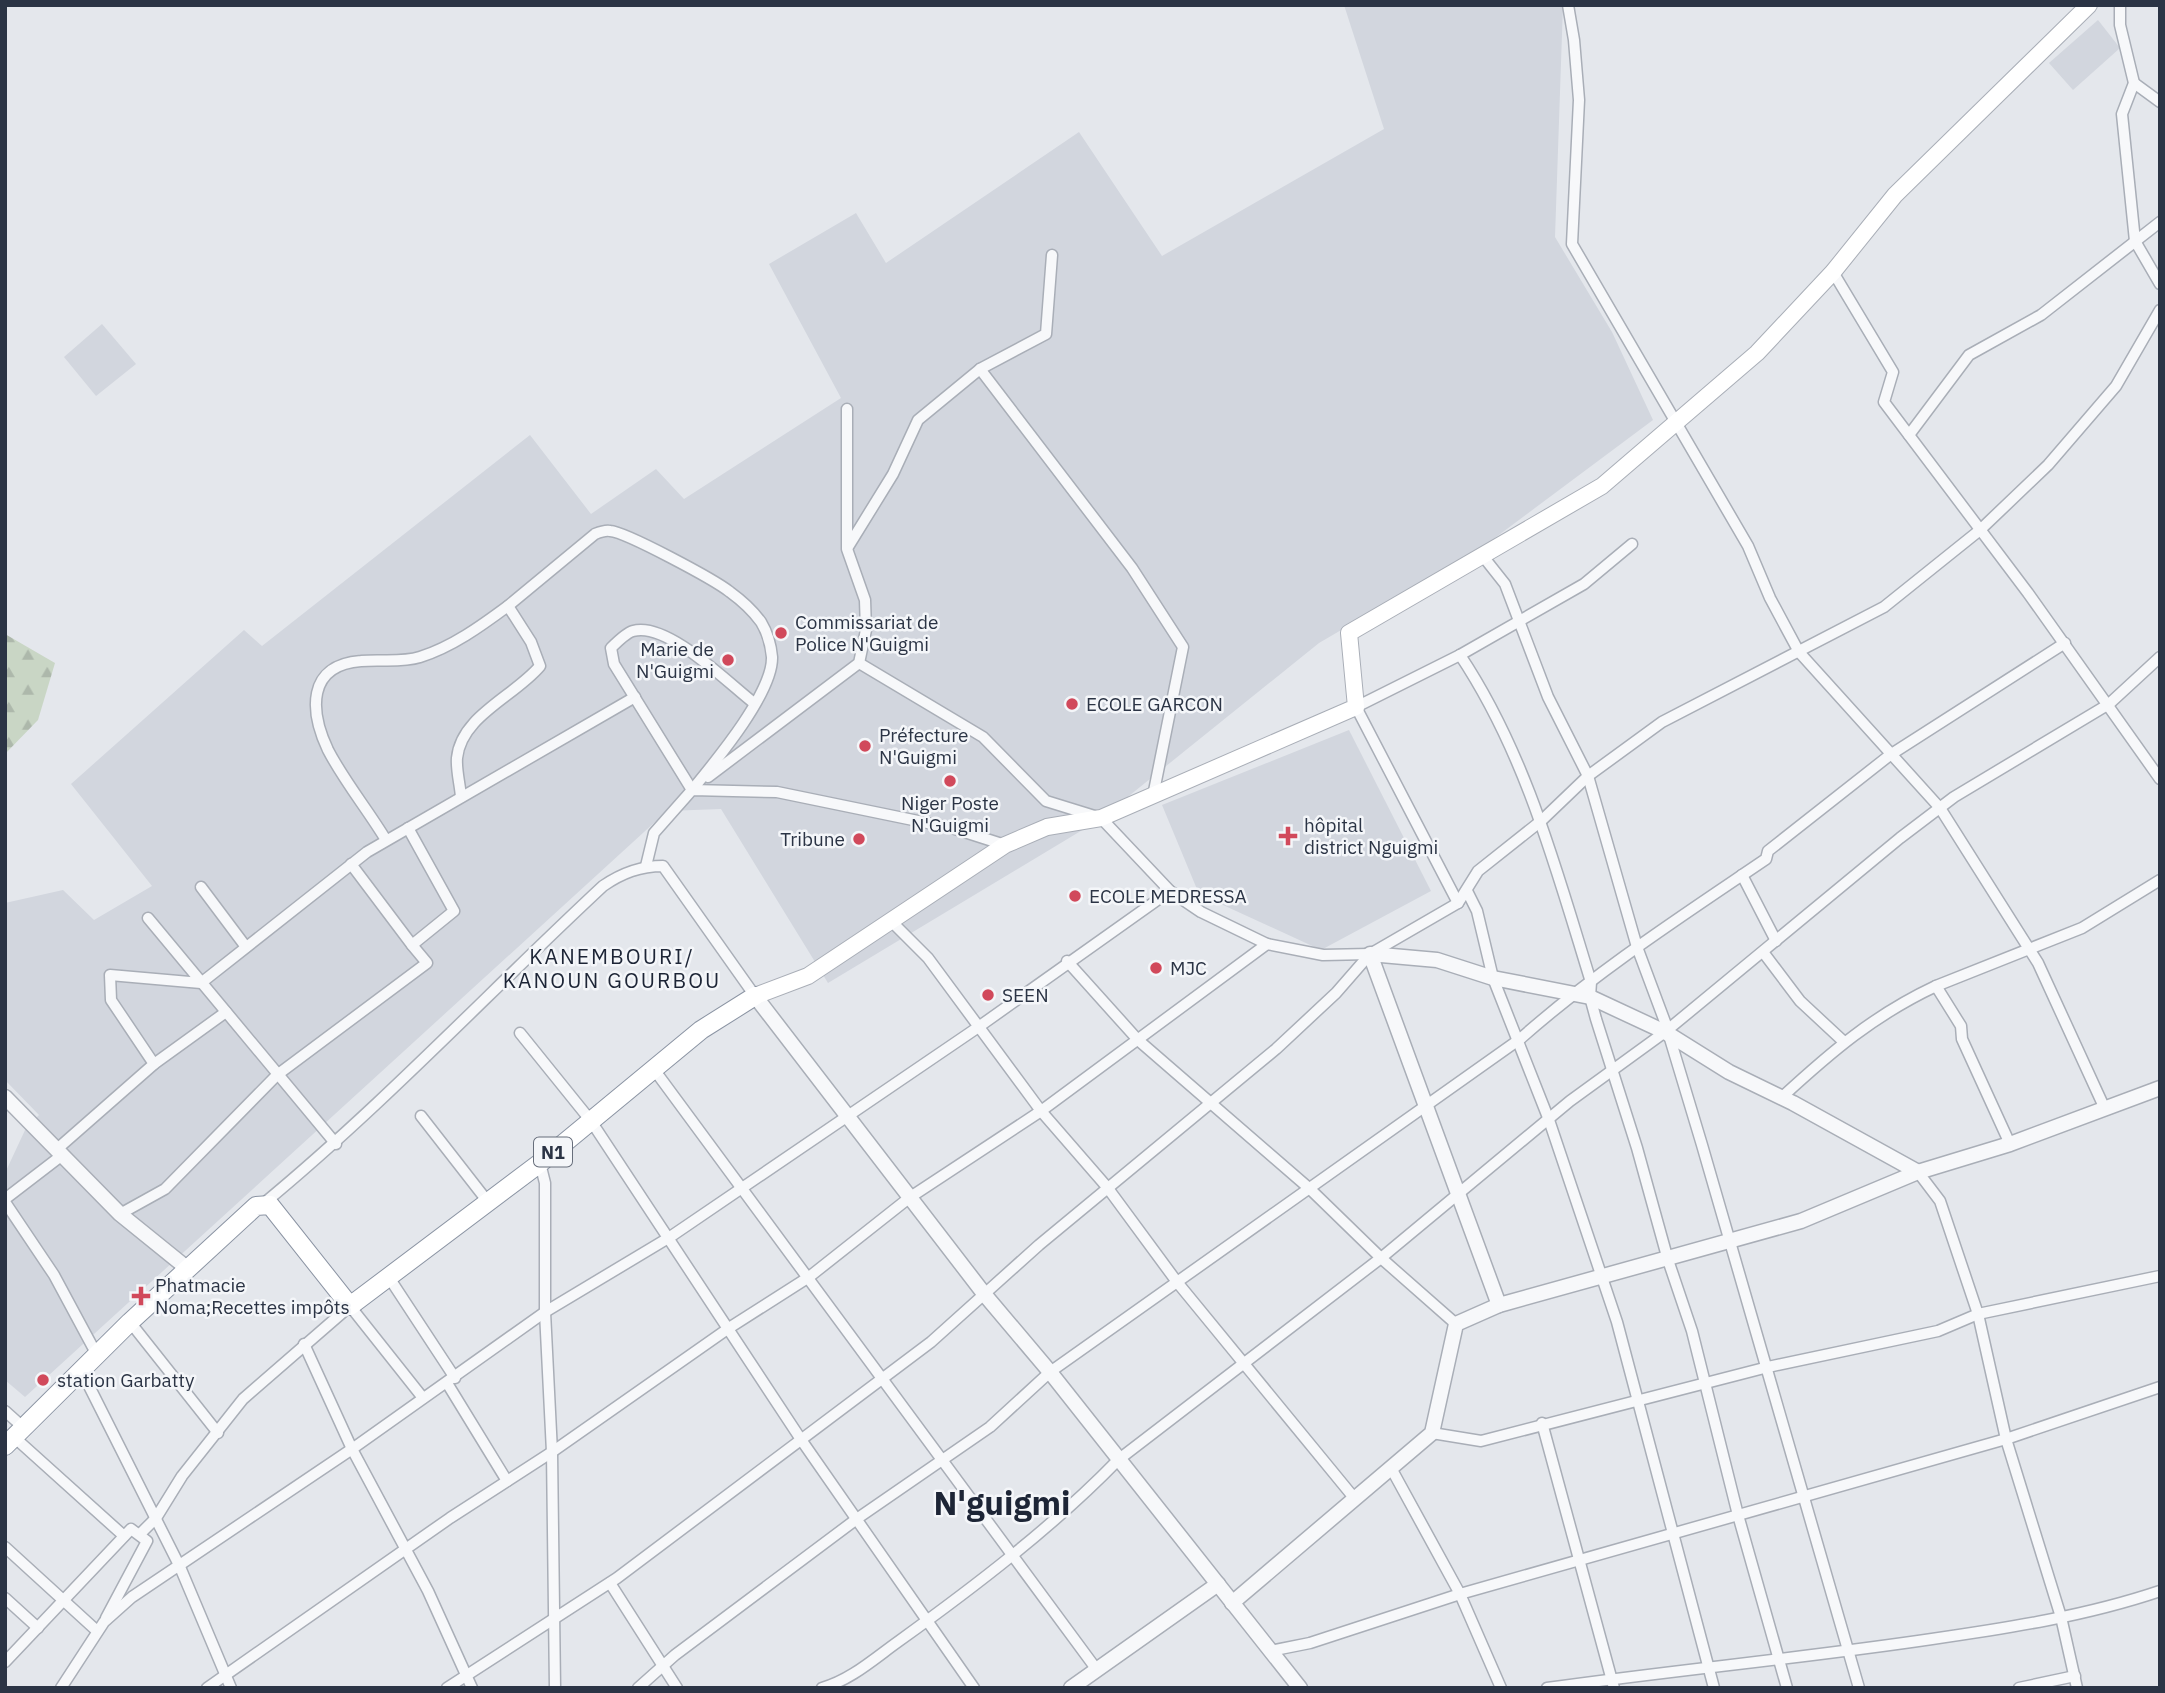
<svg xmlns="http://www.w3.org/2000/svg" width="2165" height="1693" viewBox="0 0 2165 1693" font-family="'IBM Plex Sans',sans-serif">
<defs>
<pattern id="forest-firs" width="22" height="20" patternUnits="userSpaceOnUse" patternTransform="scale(1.75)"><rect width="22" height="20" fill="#c9d6c5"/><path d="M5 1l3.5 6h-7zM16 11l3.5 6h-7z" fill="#adb8ab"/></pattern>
</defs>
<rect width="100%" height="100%" fill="#e4e7ec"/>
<g fill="#d2d6de">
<path d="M1344 5H1563L1555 237 1612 332 1653 420 1480 549 1319 643 1099 820 828 983 721 809 667 811 25 1397 5 1380V1173L26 1128 39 1115 5 1080V903L63 890 94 920 152 886 71 784 244 630 262 646 530 435 591 514 656 469 684 499 841 398 769 264 856 213 886 263 1079 132 1162 256 1384 129Z"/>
<path d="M2098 20 2120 48 2073 90 2049 63Z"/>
<path d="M102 324 136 364 96 396 64 357Z"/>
<path d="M1349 730 1431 891 1321 950 1199 894 1162 805Z"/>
</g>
<path fill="url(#forest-firs)" d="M5 634 55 663 38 720 5 754Z"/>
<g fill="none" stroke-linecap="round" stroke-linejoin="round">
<g stroke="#a9aeb7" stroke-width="13">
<g id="minor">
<path d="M1568 5 1574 40 1579 100 1572 244 1748 546 1770 598 1799 652 1940 808 2038 963 2105 1109"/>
<path d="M2120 5V25L2134 83 2122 114 2135 241 2160 284"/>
<path d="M2134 83 2160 102"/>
<path d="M1833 272 1893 372 1884 402 2028 593 2160 779"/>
<path d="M980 369 1132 568 1183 647 1153 796"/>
<path d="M1909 435 1969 355 2041 315 2160 222"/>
<path d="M848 547 893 474 918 420 980 369 1046 334 1052 255"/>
<path d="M1482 555 1505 584 1548 697 1588 776 1637 947 1665 1022 1702 1145 1859 1688"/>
<path d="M508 606 595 534C600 532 605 530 610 531 626 532 715 580 730 592 741 600 753 611 761 622 767 632 771 646 772 657 773 693 715 762 692 790"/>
<path d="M1460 655C1526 754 1556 869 1591 982L1590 997 1596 1019 1637 1148 1668 1260 1692 1331 1738 1515 1787 1688"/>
<path d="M859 663 983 737 1046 801 1101 818 1170 891 1201 912 1267 944 1323 955 1370 954"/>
<path d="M708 777 859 663 866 630 865 600 847 549V409"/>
<path d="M692 790 614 664 611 648C617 642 626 633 633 631 667 621 728 683 754 703"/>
<path d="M386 840C368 810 344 781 328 750 310 712 306 665 361 661 380 659 401 663 420 657 452 647 481 626 508 606L531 642 540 666C515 696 461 716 457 758 456 770 460 784 461 797"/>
<path d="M351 864 412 945"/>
<path d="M646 866 654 833 692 790 777 792 952 828 1005 845"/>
<path d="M1742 875 1776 941"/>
<path d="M201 887 246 947"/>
<path d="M1467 891 1477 911 1493 978 1549 1120 1617 1322 1714 1688"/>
<path d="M1458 903 1356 707 1460 655 1584 584 1632 544"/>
<path d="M148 918 336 1144"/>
<path d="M892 922 928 958 1041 1111 1107 1187 1177 1282 1355 1499"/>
<path d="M1763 952 1800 1001 1843 1041"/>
<path d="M1067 961 1138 1040 1310 1189 1381 1258 1456 1324"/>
<path d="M520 1033 591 1121 802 1441 974 1688"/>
<path d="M154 1064 226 1012"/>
<path d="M653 1068 1097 1670"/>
<path d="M1781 1098C1831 1052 1874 1015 1936 986"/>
<path d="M421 1116 488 1202"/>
<path d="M2010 1144 1962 1039 1961 1026 1936 986 2082 928 2160 880"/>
<path d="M56 1150 154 1064 111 1000 110 975 201 983 367 852 635 697"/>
<path d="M540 1163 545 1183V1312L552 1452 555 1688"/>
<path d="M1918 1172 1940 1201 1978 1314 2006 1439 2061 1617 2077 1688"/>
<path d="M5 1199 61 1156"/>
<path d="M5 1202 54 1275 97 1355"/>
<path d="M263 1204C383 1105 489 992 603 886 622 873 640 866 663 866L755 996"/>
<path d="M120 1214 165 1189 277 1075 427 963 412 945 454 911 408 828"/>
<path d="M388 1276 455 1378"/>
<path d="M130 1322 218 1433"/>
<path d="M304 1344 352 1449 428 1591 472 1688"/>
<path d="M82 1372 180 1567 231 1688"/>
<path d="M447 1383 507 1481"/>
<path d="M5 1411 24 1428"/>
<path d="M1542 1423 1614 1688"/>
<path d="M1432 1433 1481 1441 1768 1367 1938 1331 1978 1314 2160 1276"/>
<path d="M14 1437 124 1536"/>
<path d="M1391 1468 1460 1594 1501 1688"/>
<path d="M140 1534 156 1518 182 1476 243 1399 350 1306 423 1398"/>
<path d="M5 1547 97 1631"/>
<path d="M610 1583 677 1688"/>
<path d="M5 1598 38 1628"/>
<path d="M1270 1651 1310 1643 1460 1594 2006 1439 2160 1387"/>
<path d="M5 1662 131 1529 147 1541 106 1618"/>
<path d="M61 1688 104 1622 132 1597 352 1449 545 1312 670 1237 977 1028 1170 891"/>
<path d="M207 1688 450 1518 552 1452 729 1328 809 1277 909 1198 1041 1111 1267 944"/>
<path d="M447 1688 617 1578 931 1342 1039 1245 1276 1049 1336 993 1370 954 1458 903 1478 871 1541 821 1588 776 1662 722 1884 607 1980 530 2048 465 2116 386 2160 310"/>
<path d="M638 1688 675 1655 858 1518 990 1427 1050 1372 1520 1039C1597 971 1682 916 1766 859L1768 851 1890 755 2065 643"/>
<path d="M822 1688C851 1680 875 1658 899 1641 974 1587 1054 1526 1118 1460L1381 1258 1570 1101 1665 1032 1900 838 1954 797 2109 704 2160 657"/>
<path d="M1547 1688C1675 1670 1804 1658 1932 1639 2008 1628 2086 1616 2160 1591"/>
<path d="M2019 1688 2075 1676"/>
</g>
</g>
<g stroke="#a9aeb7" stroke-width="17">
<g id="tertiary">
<path d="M755 996 985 1295 1050 1372 1300 1688"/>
<path d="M5 1097 120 1214 188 1269"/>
<path d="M1499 1305 1370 954 1437 960 1493 978 1590 997 1665 1032 1729 1072 1793 1103 1918 1172"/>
<path d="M1232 1603 1432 1433 1456 1324 1499 1305 1801 1221 1918 1172 2010 1144 2160 1088"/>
<path d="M1071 1688 1218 1584"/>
</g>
</g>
<g stroke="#a9aeb7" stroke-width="18">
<path id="secondary" d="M755 996 808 976 1005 845 1047 827 1101 818 1356 707 1349 633 1602 486 1757 353 1833 272 1895 195 2089 5"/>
</g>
<g stroke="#8b94a3" stroke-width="20">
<path id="trunk" d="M5 1446 130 1322 256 1206 270 1205 350 1306 540 1163 701 1030 755 996"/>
</g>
<use href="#minor" stroke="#f7f8fa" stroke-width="10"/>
<use href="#tertiary" stroke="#f7f8fa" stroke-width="14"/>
<use href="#secondary" stroke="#fff" stroke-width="16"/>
<use href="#trunk" stroke="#fff" stroke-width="18"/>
</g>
<g fill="#d1495b" stroke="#f4f6f9" stroke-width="2.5">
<circle cx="781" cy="633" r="7"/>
<circle cx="728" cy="660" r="7"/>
<circle cx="1072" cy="704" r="7"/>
<circle cx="865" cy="746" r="7"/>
<circle cx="950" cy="781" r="7"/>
<path d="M1284.5 825.5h7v7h7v7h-7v7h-7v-7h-7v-7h7z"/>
<circle cx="859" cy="839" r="7"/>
<circle cx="1075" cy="896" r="7"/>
<circle cx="1156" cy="968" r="7"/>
<circle cx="988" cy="995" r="7"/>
<path d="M137.5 1285.5h7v7h7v7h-7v7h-7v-7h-7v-7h7z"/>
<circle cx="43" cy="1380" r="7"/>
</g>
<g text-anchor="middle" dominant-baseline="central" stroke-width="5" stroke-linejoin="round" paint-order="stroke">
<rect fill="#f4f6f9" stroke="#676e7b" stroke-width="2" x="534" y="1137.5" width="38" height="29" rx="5"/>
<g font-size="18" font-weight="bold" fill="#2b3445">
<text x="553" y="1152">N1</text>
</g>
<g font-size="19" fill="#2b3445" stroke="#f4f6f9" text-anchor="start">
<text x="795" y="622">Commissariat de<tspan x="795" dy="22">Police N'Guigmi</tspan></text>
<text x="714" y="649" text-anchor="end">Marie de<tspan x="714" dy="22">N'Guigmi</tspan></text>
<text x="1086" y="704">ECOLE GARCON</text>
<text x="879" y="735">Préfecture<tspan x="879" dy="22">N'Guigmi</tspan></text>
<text x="950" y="803" text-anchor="middle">Niger Poste<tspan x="950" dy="22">N'Guigmi</tspan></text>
<text x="1304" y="825">hôpital<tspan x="1304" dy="22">district Nguigmi</tspan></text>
<text x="845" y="839" text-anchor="end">Tribune</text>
<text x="1089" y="896">ECOLE MEDRESSA</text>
<text x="1170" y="968">MJC</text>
<text x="1002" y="995">SEEN</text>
<text x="155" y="1285">Phatmacie<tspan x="155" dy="22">Noma;Recettes impôts</tspan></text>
<text x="57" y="1380">station Garbatty</text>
</g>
<g font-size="21" letter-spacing="2" fill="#1d2536" stroke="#f4f6f9">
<text x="612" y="956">KANEMBOURI/<tspan x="612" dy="24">KANOUN GOURBOU</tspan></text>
</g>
<g font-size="33" font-weight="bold" fill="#1d2536" stroke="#f4f6f9">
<text x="1002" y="1502">N'guigmi</text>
</g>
</g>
<rect width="2165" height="1693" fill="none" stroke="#2b3445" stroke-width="14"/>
</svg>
